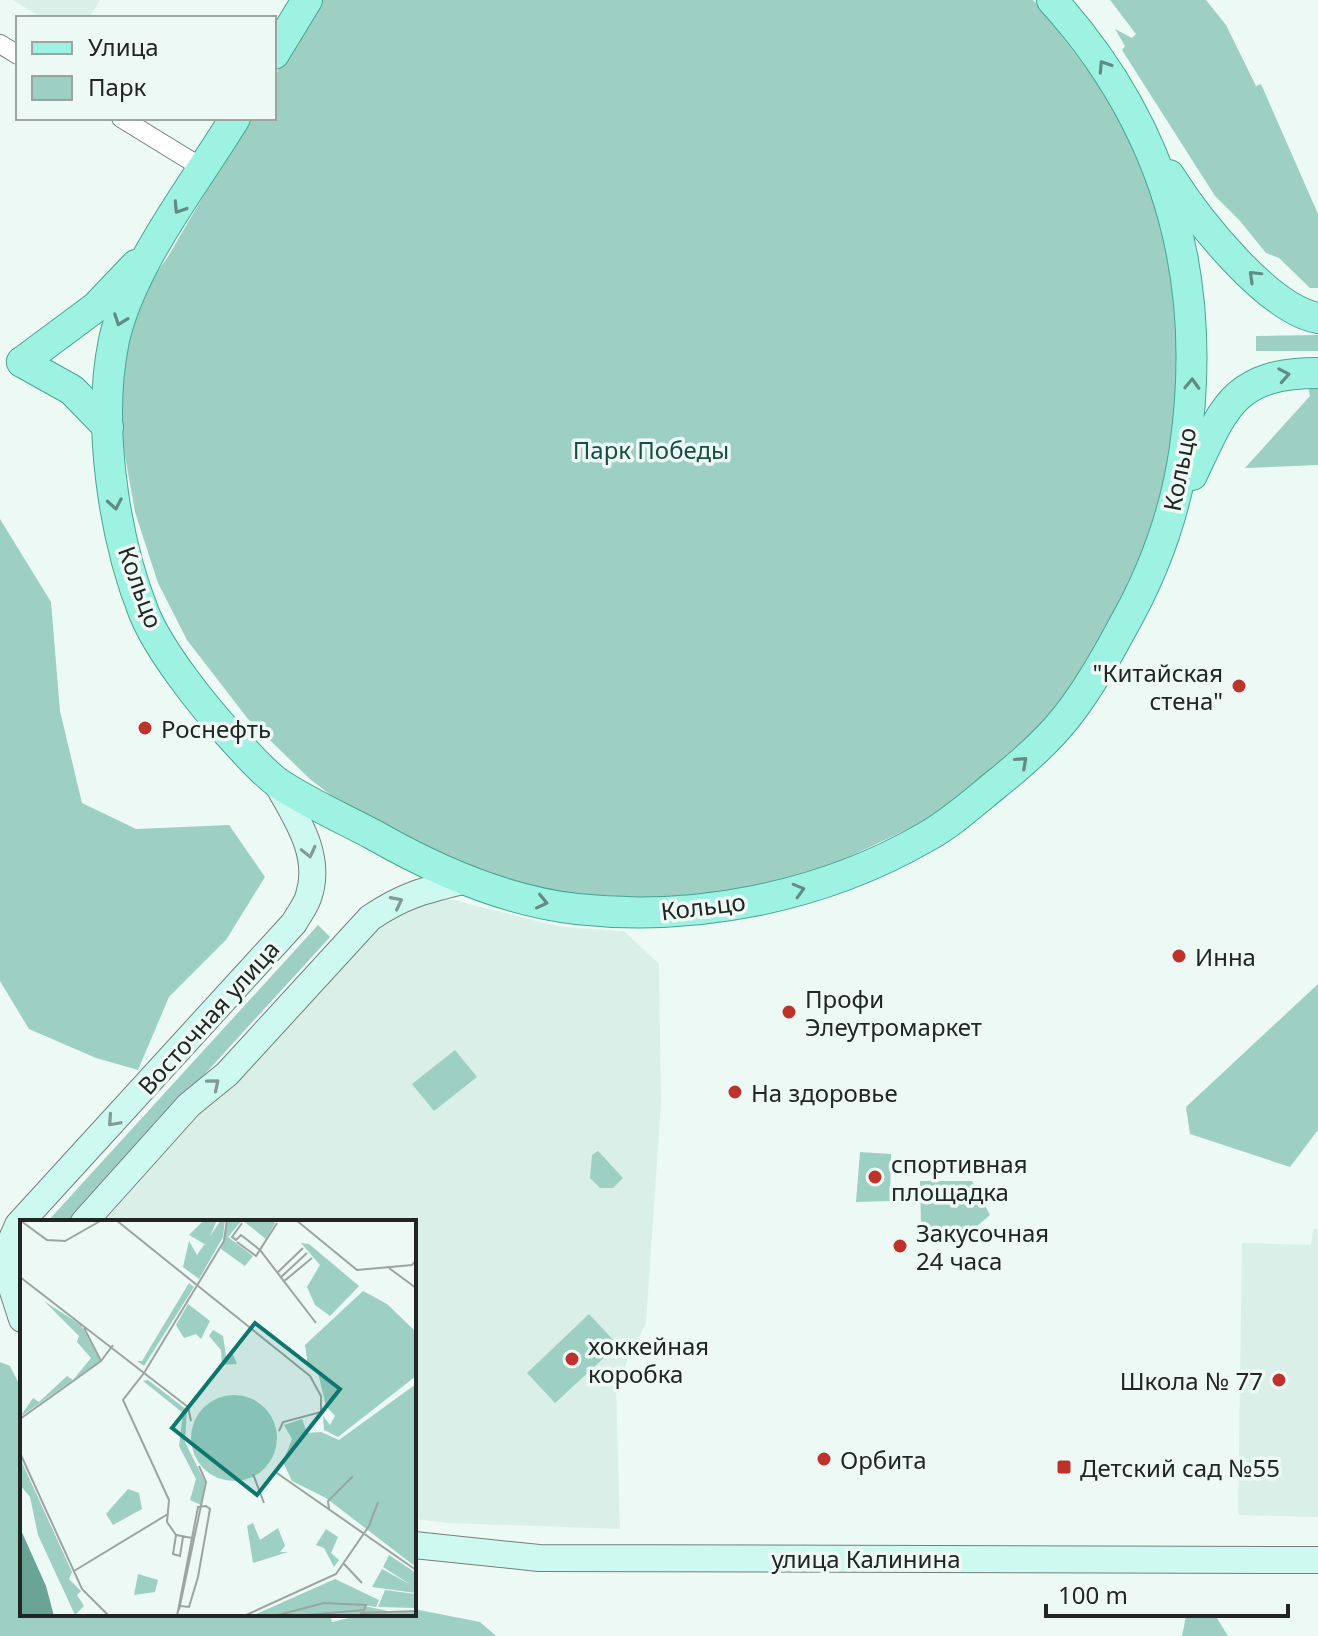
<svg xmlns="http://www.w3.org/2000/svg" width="1318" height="1636" viewBox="0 0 1318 1636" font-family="'Noto Sans',sans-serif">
<rect width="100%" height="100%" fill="#edf9f5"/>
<g fill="#dbefe9">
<path d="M13 0H100L89 18H42Z"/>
<path d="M441 897 561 927 624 931 659 964 661 1104 646 1323 616 1384 620 1529 449 1523 414 1519V1222H100L193 1119 378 928 395 913Z"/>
<path d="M1313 1229H1318V1517L1238 1515 1242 1243 1311 1245Z"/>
</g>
<g fill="#9dcfc3">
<path d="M321 0H1033L1039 6 1096 81 1121 122 1141 165 1166 242 1181 348 1172 453 1144 556 1097 647 1063 697 1033 734 974 786 919 824 827 867 791 879 704 897 660 898 573 894 509 881 444 857 344 805 311 780 248 719 187 640 158 583 135 512 122 439 123 368 129 333 145 290 169 255 249 118H274V77Z"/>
<path d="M1110 0H1206L1226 25 1256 86 1261 84 1318 214V288H1310L1279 258 1266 253 1240 221 1215 196 1122 50 1125 46 1115 29 1132 38 1136 34Z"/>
<path d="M1318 335V351H1256V336Z"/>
<path d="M1308 386H1318V465L1245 468 1310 396Z"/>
<path d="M0 519 51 602 60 711 82 803 136 829 229 825 265 877 226 940 169 997 138 1070 96 1058 29 1029 0 981Z"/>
<path d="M318 925 330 937 70 1222H47Z"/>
<path d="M1318 984V1130L1290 1167 1190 1134 1186 1107Z"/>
<path d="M455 1050 477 1077 434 1111 412 1084Z"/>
<path d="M598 1151 623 1178 613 1188H600L590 1178 592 1155Z"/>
<path d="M860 1152 891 1154 890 1201 856 1202Z"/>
<path d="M920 1181H972L990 1215 955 1245 921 1225Z"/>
<path d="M589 1314 618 1345 555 1403 527 1373Z"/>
<path d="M0 1362 10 1366 22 1390V1614H330L332 1622 366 1614H414V1609L480 1622 496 1636H0Z"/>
<path d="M1215 1615 1228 1636H1182L1186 1616Z"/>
</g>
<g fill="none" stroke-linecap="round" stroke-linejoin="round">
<g stroke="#747f7c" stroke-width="20">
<g id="minor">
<path d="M0 44 18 55"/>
<path d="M121 118 204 169"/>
</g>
</g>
<g stroke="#747f7c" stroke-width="28">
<g id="secondary">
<path d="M84 1222 189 1105 227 1074 370 918C405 894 426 890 467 880"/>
<path d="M22 1319 9 1279 8 1248 18 1225 294 923C299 914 307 904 309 895 322 854 295 816 276 782"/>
<path d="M414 1545 539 1558 1318 1560"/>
</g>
</g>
<g stroke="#48a592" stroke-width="32">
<g id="primary">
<path d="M274 54 307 0"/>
<path d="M235 118C195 184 131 264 114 340 97 422 113 535 144 613 159 650 200 702 227 732 243 749 259 769 278 783 308 803 342 818 374 835 435 870 506 901 577 909 696 922 822 897 926 837 951 823 972 804 994 786 1019 766 1044 745 1064 720 1087 692 1105 660 1122 628 1154 572 1176 511 1185 447 1209 278 1167 127 1052 0"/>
<path d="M1169 175C1196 218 1267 309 1318 318"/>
<path d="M22 362 96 307 136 265"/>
<path d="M22 362 72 390 108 427"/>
<path d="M1192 475C1224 407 1234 373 1318 373"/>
</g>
</g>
<use href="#minor" stroke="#fff" stroke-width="18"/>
<use href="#secondary" stroke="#cef9f0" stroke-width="26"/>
<use href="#primary" stroke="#9ef2e2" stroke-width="30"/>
</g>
<defs><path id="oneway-chevron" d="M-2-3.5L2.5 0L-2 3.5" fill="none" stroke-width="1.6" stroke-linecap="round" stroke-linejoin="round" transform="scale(2)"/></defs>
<g stroke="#608c83">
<use href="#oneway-chevron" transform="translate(1104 66) rotate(-123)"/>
<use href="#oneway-chevron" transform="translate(179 208) rotate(123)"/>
<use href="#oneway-chevron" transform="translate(1254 276) rotate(-136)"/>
<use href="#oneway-chevron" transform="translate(120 320) rotate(110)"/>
<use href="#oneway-chevron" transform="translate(1284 375) rotate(-10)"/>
<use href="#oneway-chevron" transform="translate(1192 384) rotate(-88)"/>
<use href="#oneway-chevron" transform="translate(115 504) rotate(80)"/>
<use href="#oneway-chevron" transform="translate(1022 762) rotate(-42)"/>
<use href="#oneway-chevron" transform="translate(799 890) rotate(-16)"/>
<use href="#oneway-chevron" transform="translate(542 902) rotate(13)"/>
</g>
<g stroke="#809a94">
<use href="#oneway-chevron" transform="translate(309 852) rotate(77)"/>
<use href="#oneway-chevron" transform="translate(397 902) rotate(-27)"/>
<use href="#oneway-chevron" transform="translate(214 1084) rotate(-40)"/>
<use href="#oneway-chevron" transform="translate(113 1121) rotate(132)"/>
</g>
<g fill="#bf312b" stroke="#edf9f5" stroke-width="3">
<circle cx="1239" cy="686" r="8"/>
<circle cx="145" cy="728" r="8"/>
<circle cx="1179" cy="956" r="8"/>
<circle cx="789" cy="1012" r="8"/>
<circle cx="735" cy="1092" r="8"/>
<circle cx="875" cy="1177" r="8"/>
<circle cx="900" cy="1246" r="8"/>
<circle cx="572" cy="1359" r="8"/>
<circle cx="1279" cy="1380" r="8"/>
<circle cx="824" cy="1459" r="8"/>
<rect x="1056" y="1459" width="16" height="16" rx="4"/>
</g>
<g text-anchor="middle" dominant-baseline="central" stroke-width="7" stroke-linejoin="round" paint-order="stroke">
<g font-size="24" fill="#1a4d43" stroke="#edf9f5">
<text x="651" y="449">Парк Победы</text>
</g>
<g font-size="24" fill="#212524" stroke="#edf9f5">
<text transform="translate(1179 469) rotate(-79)">Кольцо</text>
<text transform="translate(141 587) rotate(70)">Кольцо</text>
<text transform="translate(703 906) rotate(-7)">Кольцо</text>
<text transform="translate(208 1017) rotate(-48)">Восточная улица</text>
<text x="866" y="1558">улица Калинина</text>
</g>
<g font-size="24" fill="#212524" stroke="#edf9f5" text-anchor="start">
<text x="1223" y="672" text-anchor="end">"Китайская<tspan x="1223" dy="28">стена"</tspan></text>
<text x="161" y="728">Роснефть</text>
<text x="1195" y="956">Инна</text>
<text x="805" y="998">Профи<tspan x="805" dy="28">Элеутромаркет</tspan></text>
<text x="751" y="1092">На здоровье</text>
<text x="891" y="1163">спортивная<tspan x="891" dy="28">площадка</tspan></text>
<text x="916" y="1232">Закусочная<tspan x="916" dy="28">24 часа</tspan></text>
<text x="588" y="1345">хоккейная<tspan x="588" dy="28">коробка</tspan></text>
<text x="1263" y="1380" text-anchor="end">Школа № 77</text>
<text x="840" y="1459">Орбита</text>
<text x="1080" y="1467">Детский сад №55</text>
</g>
</g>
<g transform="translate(20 1220)">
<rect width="396" height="396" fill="#edf9f5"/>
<path d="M184 0H197L186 25 169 15ZM201 0H205L203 17 179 59 163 47 169 21 177 35ZM208 0H252L255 3 246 19 222 0 208 17 233 36 225 46 201 29ZM281 23 289 24 339 66 310 96 295 85 287 67 300 45ZM169 63 174 67 124 146 117 141H122ZM343 71 367 84 396 112V156L318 217 304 210 303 196 310 205 315 196 306 186 298 153 288 146 285 125ZM24 81 61 105 80 141 0 197 13 178 19 182 47 156 53 160 71 138 57 122 59 116ZM168 84 190 101 181 119 176 114 164 118 156 105ZM193 110 203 116 206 136 213 134 217 144 202 145 201 130 189 116ZM128 160 167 190 165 222 185 262 181 285 170 280 176 259 159 226 163 193 123 161ZM396 164V347L306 278 272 261 263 242 272 219 264 205 282 199 287 213 301 212 319 220ZM171 218a43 43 0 1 1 86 0a43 43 0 1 1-86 0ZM0 238 52 352 49 359 61 371 57 375 64 386 55 395 18 315 10 277 0 265ZM108 269 119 273 122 289 93 305 86 294ZM233 303 240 320 258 308 265 326 260 332H268L233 343 227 306ZM306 309 318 317 311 333 319 340 314 347 304 328 296 325ZM369 335 396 353V373L352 367 362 349 391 365 363 347ZM118 354 138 360 135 372 114 375ZM315 359 359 380 356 387 330 383 368 391H396V396H232ZM365 370 396 374V388L358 387Z" fill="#9dcfc3"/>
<path d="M0 308 26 366 34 396H0Z" fill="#69a496"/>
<path fill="none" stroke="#9ba4a1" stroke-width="2" d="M96 0 290 156 301 176V192L263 202 259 211M276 0 337 50 392 45 396 40M1 1 27 20 45 21 82 0M222 3 212 17 216 20 221 15 240 30 296 103M217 22 236 36 257 3M369 48 396 68M257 53 283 28M0 57 168 187 171 201M260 58 287 33M263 62 292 38M64 108 81 141M124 153 103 180 149 280 147 302 156 315M124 153 204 21 207 0M0 199 81 141 93 125M0 233 62 369 89 396M254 251 396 350M233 254 244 283M309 289 308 281 333 256M163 317 160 336 153 334 156 315 172 318M324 344 342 363M54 351 148 294M159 390 186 262 179 246M340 393 396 391M258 395 304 383 346 385 344 390 275 396M157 396 178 287 186 286 190 289 178 357 169 387 160 386M224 396 316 354 349 306 358 282"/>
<path fill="#0f766e" fill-opacity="0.15" stroke="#0f766e" stroke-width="4" d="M235 103 320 169 237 275 152 208Z"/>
<rect width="396" height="396" fill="none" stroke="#212524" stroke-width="4"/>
</g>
<rect x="16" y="16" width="260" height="104" fill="#edf9f5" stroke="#9ba4a1" stroke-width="2"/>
<rect x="32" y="42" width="40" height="12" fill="#9ef2e2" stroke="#9ba4a1" stroke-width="2"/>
<text x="88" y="56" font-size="24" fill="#212524">Улица</text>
<rect x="32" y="76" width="40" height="24" fill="#9dcfc3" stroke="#9ba4a1" stroke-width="2"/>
<text x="88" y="96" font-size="24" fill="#212524">Парк</text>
<path d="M1046 1604v12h242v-12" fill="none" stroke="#212524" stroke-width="4"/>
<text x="1058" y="1604" font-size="24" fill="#212524" stroke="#edf9f5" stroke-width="6" paint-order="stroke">100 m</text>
</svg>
